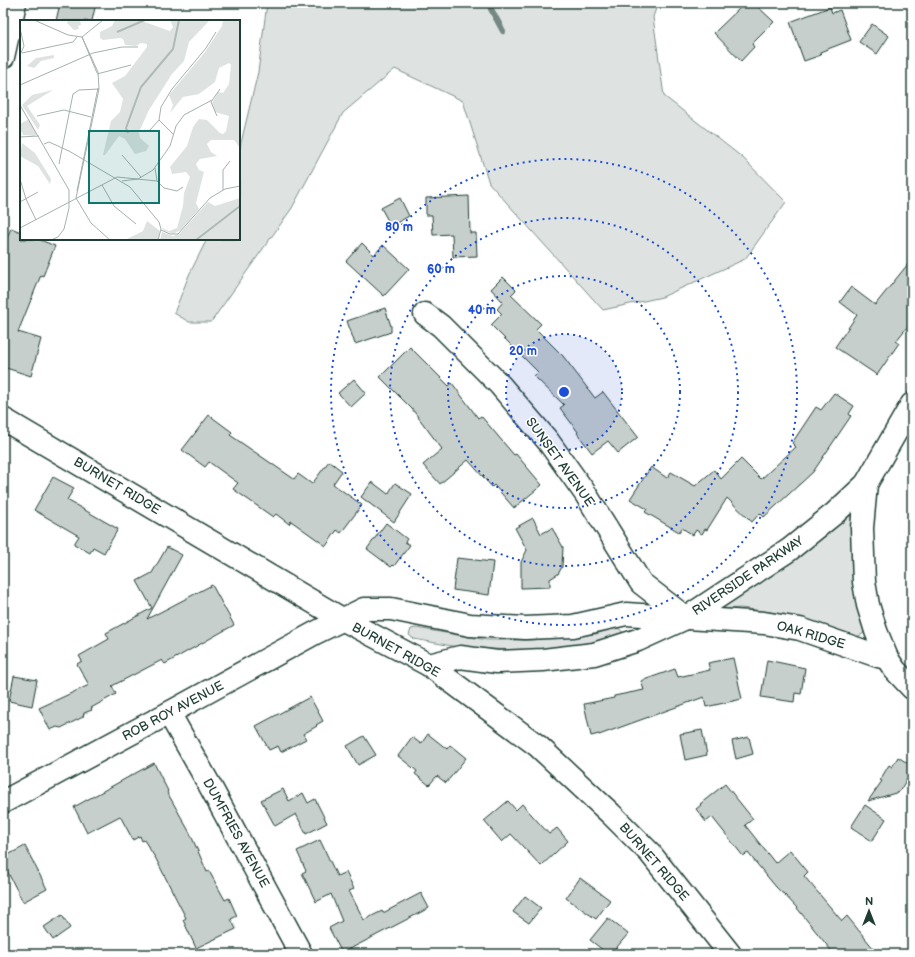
<svg xmlns="http://www.w3.org/2000/svg" width="915" height="957" viewBox="0 0 915 957" font-family="'Balsamiq Sans',sans-serif">
<rect width="100%" height="100%" fill="#fff"/>
<filter id="ink" filterUnits="userSpaceOnUse"><feTurbulence type="fractalNoise" baseFrequency=".025" numOctaves="2"/><feDisplacementMap in="SourceGraphic" scale="8" xChannelSelector="R" yChannelSelector="G"/><feConvolveMatrix kernelMatrix="1 2 1 2 8 2 1 2 1" color-interpolation-filters="sRGB"/></filter>
<g filter="url(#ink)">
<g fill="#dee3e2" stroke="#7e908b">
<path d="M267 3H658L653 17 664 96 743 158 786 202 745 259 662 297 603 310 489 183 463 101 395 69 343 113 292 208 211 322H189L174 313 189 275 207 239H239V151L258 72Z"/>
<path d="M846 513H851L854 517 865 628 863 634 856 637 850 636 832 628 776 613 741 608 724 609 721 607Z"/>
<path d="M416 628 487 640H531L596 634 614 628H618L623 632V636L619 639 550 651 463 648 414 639 409 635 411 629Z"/>
</g>
<g fill="none" stroke-linecap="round" stroke-linejoin="round">
<path stroke="#758883" stroke-width="6" d="M490 3 491 9 503 31"/>
</g>
<g fill="#c7cfcc" stroke="#1f3d34">
<path d="M60 3H96L92 21H56Z"/>
<path d="M745 3H754L774 22 752 44 754 47 741 61 714 33Z"/>
<path d="M830 7 832 13 840 10 851 40 820 52 821 55 804 61 790 22Z"/>
<path d="M872 24 889 36 877 54 859 42Z"/>
<path d="M469 196 470 233H476L477 256 453 257 452 234 433 235 432 215H426V198Z"/>
<path d="M400 198 409 216 391 226 381 208Z"/>
<path d="M11 228 21 232V239H38L55 246 43 276 41 275 18 332 41 339 31 376 3 367V248Z"/>
<path d="M362 243 374 255 383 245 409 269 384 296 346 261Z"/>
<path d="M912 259V321L896 341 899 343 877 375 835 347 857 315 840 302 851 287 875 305Z"/>
<path d="M503 277 516 290 511 295 541 324 536 329 563 356 595 398 603 392 638 437 618 453 608 441 592 453 577 433 578 432 560 408 564 405 534 376 538 372 491 325 502 314 497 309 503 302 491 289Z"/>
<path d="M385 308 391 326V332L355 344 347 321Z"/>
<path d="M410 347 449 386 452 383 478 418 481 416 514 455 516 454 542 485 514 508 494 485 492 487 468 460 440 484 423 465 442 449 412 409 380 377Z"/>
<path d="M354 379 366 393 351 407 338 393Z"/>
<path d="M834 393 854 406 849 414 851 416 813 472 764 517 760 513 752 522 727 498 707 530 705 529 702 534 696 530 693 535 682 528 679 532 645 512 647 509 630 499 651 467 667 478 671 472 695 486 714 470 721 479 741 459 761 479 796 447 792 443 816 407 821 410Z"/>
<path d="M209 415 232 432 230 435 294 479 298 474 312 484 329 461 342 471 333 484 362 505 341 533 337 530 326 546 291 521 289 524 276 514 273 517 233 489 238 483 209 462 205 467 182 450Z"/>
<path d="M53 477 74 488 67 500 118 529 104 553 93 547 90 553 74 544 79 536 34 510Z"/>
<path d="M372 482 388 494 395 483 412 494 394 522 361 497Z"/>
<path d="M533 518 541 534 552 528 563 547 562 567 558 574 550 579V587L521 588V562L527 550 515 528Z"/>
<path d="M386 523 407 539 405 542 410 545 394 566 393 565 391 567 367 549Z"/>
<path d="M167 547 182 555 147 619 212 585 234 625 165 664 162 660 112 686 116 694 91 708 92 710 84 713 83 717 61 728 57 727 50 730 39 708 89 685 77 664 82 661 79 656 109 639 106 633 152 608 137 581 152 573Z"/>
<path d="M457 558 493 562 489 595 453 590Z"/>
<path d="M733 658 742 699 706 707 704 697 599 735V734L591 736 584 704 614 698V696L644 690 641 681 675 669 678 677 710 670 708 663Z"/>
<path d="M767 660 805 668 801 694 795 693 794 702 761 697Z"/>
<path d="M14 676 37 680 32 706 9 701Z"/>
<path d="M310 697 323 721 316 725 317 726 303 734 306 739 281 752 278 746 269 750 256 726Z"/>
<path d="M702 730 707 755 685 760 680 734Z"/>
<path d="M428 734 447 749 450 745 466 758 446 783 437 776 429 785 415 774 417 771 398 756 412 737 421 744Z"/>
<path d="M364 736 376 755 358 765 347 746Z"/>
<path d="M749 737 753 754 736 759 732 741Z"/>
<path d="M898 757 912 766V771L899 792 868 801 882 781 880 780 889 765 892 767Z"/>
<path d="M154 763 168 791 167 792 190 833 207 872 209 871 225 900 229 898 237 916 231 919 236 929 196 948 183 920 186 918 156 859 144 840 142 841 140 836 133 840 120 816 87 833 74 807Z"/>
<path d="M725 784 753 819 745 825 775 863 790 850 808 872 804 876 842 921 847 916 878 954H834L797 908 783 893H782L776 887 748 853 743 856 712 817 706 822 696 809 701 805 700 804Z"/>
<path d="M283 789 289 801 303 793 308 803 315 799 327 823 306 834 296 814 275 826 261 800Z"/>
<path d="M508 801 516 810 522 804 549 834 557 828 568 841 541 866 511 834 502 842 484 821Z"/>
<path d="M865 805 886 819 872 841 851 827Z"/>
<path d="M320 840 337 876 346 872 354 889 349 891 364 920 382 911 383 913 421 893 429 908 342 953 329 928 342 921 331 894 316 902 302 873 306 871 297 851Z"/>
<path d="M25 846 47 889 23 902 4 865 8 863 4 857Z"/>
<path d="M580 878 610 900 596 919 566 898Z"/>
<path d="M525 896 541 908 529 923 513 912Z"/>
<path d="M62 915 70 928 53 940 44 927Z"/>
<path d="M608 918 628 934 611 954H608L590 940Z"/>
</g>
<g fill="none" stroke-linecap="round" stroke-linejoin="round">
<g stroke="#1f3d34" stroke-width="25">
<g id="minor">
<path d="M425 314 441 326 500 385 548 441 585 493 641 583 686 618"/>
<path d="M3 419 342 619 429 665 538 746 611 814 650 853 730 954"/>
<path d="M866 484 862 528 864 582 868 605 876 631 887 658 895 670 912 688"/>
<path d="M429 665 460 657 497 662 543 660 594 654 638 640 686 618 789 550 835 513 866 484 912 404"/>
<path d="M169 713 209 784 301 954"/>
<path d="M3 802 169 713 315 633 364 609H391L470 625 525 628 573 626 626 614 764 623 800 629 878 656 887 658"/>
</g>
</g>
<g stroke="#1f3d34" stroke-width="25">
<path id="tertiary" d="M3 57 15 3"/>
</g>
<use href="#minor" stroke="#fff" stroke-width="22"/>
<use href="#tertiary" stroke="#fff" stroke-width="22"/>
</g>
</g>
<circle cx="564" cy="392" r="58" fill="#1d4ed8" fill-opacity=".12"/>
<g fill="none" stroke="#1d4ed8" stroke-width="2" stroke-dasharray="2 4">
<circle cx="564" cy="392" r="58"/>
<circle cx="564" cy="392" r="116"/>
<circle cx="564" cy="392" r="174"/>
<circle cx="564" cy="392" r="233"/>
</g>
<g text-anchor="middle" dominant-baseline="central" stroke-width="3" stroke-linejoin="round" paint-order="stroke">
<g font-size="13" fill="#1f3d34" stroke="#fff">
<text transform="translate(560 462) rotate(54)">SUNSET AVENUE</text>
<text transform="translate(117 486) rotate(31)">BURNET RIDGE</text>
<text transform="translate(748 576) rotate(-34)">RIVERSIDE PARKWAY</text>
<text transform="translate(811 635) rotate(16)">OAK RIDGE</text>
<text transform="translate(396 650) rotate(29)">BURNET RIDGE</text>
<text transform="translate(173 711) rotate(-28)">ROB ROY AVENUE</text>
<text transform="translate(236 833) rotate(61)">DUMFRIES AVENUE</text>
<text transform="translate(654 862) rotate(49)">BURNET RIDGE</text>
</g>
</g>
<g transform="translate(20 20)">
<rect width="220" height="220" fill="#fff"/>
<path d="M48 0H60L61 5 58 6 59 9 54 10 47 3ZM95 0H119L150 11 153 7 150 0H190L169 22 164 41 152 54 129 90 119 112 120 118 129 126 126 131 115 134 105 119 99 116 85 135H83L91 101 100 92 103 79 92 63 105 56 127 27V24L121 23 116 26 105 25 103 19 100 18 83 20 80 18V12L92 6ZM203 0H220V128L214 120H191L187 124 191 132 197 136 180 139 176 144 179 150 184 152 176 183 179 189 161 210 153 214 143 210 142 208 149 211 157 208 163 186 164 173 170 157 166 152 152 154 150 147 167 126 173 107 179 99 187 100 200 113 203 114 206 111 209 96 195 92 192 83 198 72 203 73 209 64 211 45 209 43 199 48 195 62 179 74 163 77 150 93 153 85 149 75 185 32 202 6ZM34 35V38L21 41 14 48 7 46 16 38ZM33 70 7 86 20 105 18 110 2 85 12 75ZM9 99 17 114 15 116 3 115 0 109V104ZM2 123 15 133 31 159 30 164 18 146 0 136ZM220 178V220H140L142 212 153 216 160 213 188 182 195 186ZM127 201 140 211 138 220H105L123 211Z" fill="#dee3e2"/>
<path fill="none" stroke="#afbab7" stroke-width="2" d="M97 12 125 0M108 113 106 108 121 67 153 29 159 0M176 220 220 186"/>
<path fill="none" stroke="#a5b1ae" stroke-width="1" d="M14 0 48 15 62 17M0 8 4 26 0 35M62 17 77 53M62 17 83 0M2 33 53 22 57 17M77 54 111 45M0 65 73 33 102 27H118M0 85 49 170V188L44 209 38 217 31 220M17 96 44 90 71 97M197 96 191 82 200 69M130 110 139 100M154 115 139 100 141 87 152 69 186 28 196 12M0 117 19 116M24 124 29 122 49 131 110 167 139 202 141 209 138 220M102 135 121 157M39 144 53 74 59 70 79 69M135 148 137 161 144 168 157 171 163 167M0 159 6 179 16 200M102 161 118 159 133 150 150 126 156 106 164 95 192 80M82 165 94 186 116 204M203 170V150L210 141M57 171 78 68M56 178 79 69 78 52 62 17M56 178 71 203 90 220M0 182 18 172M0 208 97 157 137 161M141 210 150 214H158L190 178 205 169 220 166"/>
<path fill="#0f766e" fill-opacity="0.15" stroke="#0f766e" stroke-width="2" d="M69 111H139V183H69Z"/>
<rect width="220" height="220" fill="none" stroke="#1f3d34" stroke-width="2"/>
</g>
<circle cx="564" cy="392" r="6" fill="#1d4ed8" stroke="#fff" stroke-width="2"/>
<g font-size="12" text-anchor="middle" font-weight="bold" fill="#1d4ed8" stroke="#fff" stroke-width="3" stroke-linejoin="round" paint-order="stroke">
<text x="399" y="231">80 m</text>
<text x="441" y="273">60 m</text>
<text x="482" y="314">40 m</text>
<text x="523" y="355">20 m</text>
</g>
<rect width="915" height="957" fill="none" stroke="#fff" stroke-width="16"/>
<rect x="8" y="8" width="899" height="941" fill="none" stroke="#1f3d34" stroke-width="1.5" filter="url(#ink)"/>
<g transform="translate(869 911)" stroke="#ffffff" stroke-width="3" paint-order="stroke">
<path d="M0-3L7 15L0 10L-7 15Z" fill="#1f3d34"/>
<text y="-6" font-size="11" font-weight="bold" text-anchor="middle" fill="#1f3d34">N</text>
</g>
</svg>
